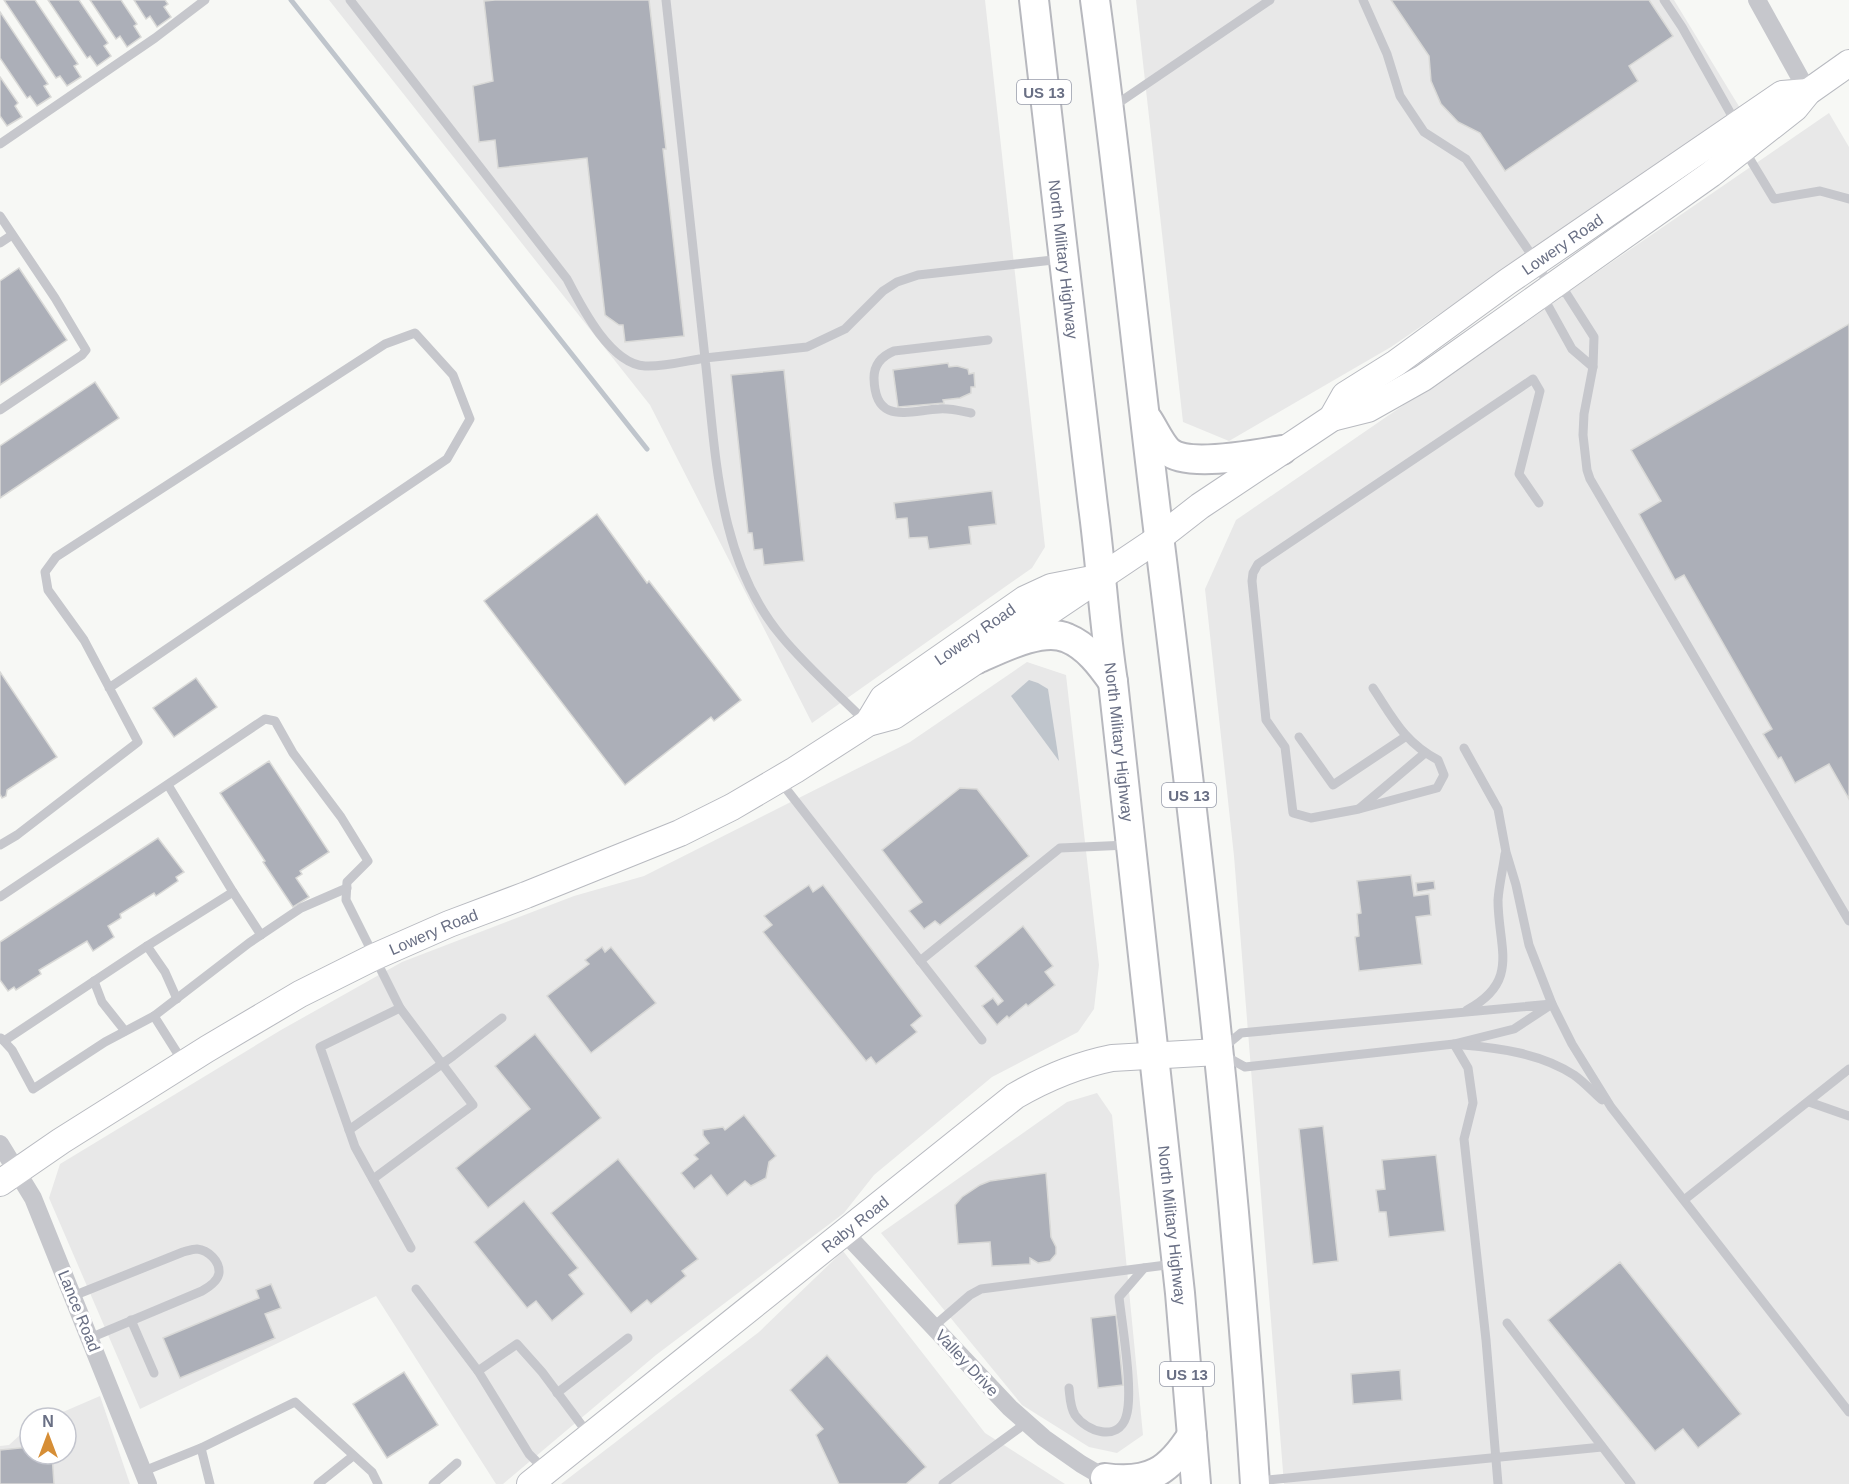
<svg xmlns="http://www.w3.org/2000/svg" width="1849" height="1484" viewBox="0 0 1849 1484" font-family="Arial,sans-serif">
<rect width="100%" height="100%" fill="#f7f8f5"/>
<g fill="#e8e8e8">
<path d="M329 0H985L1045 547 1032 568 812 723 650 405Z"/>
<path d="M1136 0H1674L1740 108 1391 347 1229 441 1183 422Z"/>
<path d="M1829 113 1849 147V1484H1284L1234 856 1205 589 1236 520Z"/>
<path d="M1027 662 1066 675 1099 965 1094 1009 1078 1032 992 1077 874 1175 844 1213 656 1355 503 1484H496L376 1296 140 1409 49 1198 60 1164 281 1030 402 962 574 896 644 876 910 742Z"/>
<path d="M1097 1093 1112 1115 1143 1435 1117 1453 1089 1447 1022 1405 881 1233 1067 1102Z"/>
<path d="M843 1251 985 1433 1065 1484H561L759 1332Z"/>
<path d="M100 1396 130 1484H0V1446L9 1445 30 1426V1454H66V1418H49Z"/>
</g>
<path fill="#bfc5cc" d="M1029 680 1038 683 1048 689 1059 761 1011 696Z"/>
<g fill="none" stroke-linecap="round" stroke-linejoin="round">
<path stroke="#bfc5cc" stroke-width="5" d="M291 0 647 449"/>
</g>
<g fill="#acafb8" stroke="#d9d9d7" stroke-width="1.5">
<path d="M4 0H35L78 64 74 66 81 77 67 86 60 76 56 78Z"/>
<path d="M48 0H79L108 43 104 46 111 56 97 66 90 56 87 58Z"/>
<path d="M90 0H121L137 24 134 26 141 37 127 47 120 36 116 39Z"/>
<path d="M134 0H165L168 4 164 7 171 17 157 27 150 16 146 19Z"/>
<path d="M495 0H649L666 149H663L684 336 625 342 623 325H619L605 315 587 158 498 168 495 140 479 142 473 86 493 81 484 1Z"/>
<path d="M1391 0H1649L1673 36 1629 66 1638 81 1505 171 1480 133 1458 122 1441 104 1431 81 1429 56Z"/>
<path d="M0 12 48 84 44 86 51 97 37 106 30 96 27 98 0 58Z"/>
<path d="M0 77 18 103 15 106 22 117 7 126 0 116Z"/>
<path d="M19 268 67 340 0 385V281Z"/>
<path d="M1849 324V799L1829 764 1795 783 1781 757 1778 759 1763 734 1772 729 1684 575 1675 580 1639 514 1661 501 1631 450Z"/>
<path d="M948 363 949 367 957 366 968 369 969 374 974 373 975 387H971V393L960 398 943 400 944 403 898 407 893 370Z"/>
<path d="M784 370 804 561 764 565 762 549 754 550 752 533H748L731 375Z"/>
<path d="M95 382 119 418 0 498V446Z"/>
<path d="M992 491 996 524 969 527 971 544 929 549 927 537 909 538 907 518 896 519 894 503Z"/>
<path d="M597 514 647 583 649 581 741 700 714 721 711 717 625 785 484 601Z"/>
<path d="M0 672 57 757 7 790 6 796 2 798 0 794Z"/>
<path d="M196 678 217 707 174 737 153 708Z"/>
<path d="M269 761 329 852 300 871 302 874 296 878 309 897 293 907 263 862 265 861 220 793Z"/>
<path d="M960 788 977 789 1029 856 940 925 935 921 924 929 909 911 922 902 882 850Z"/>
<path d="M158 838 184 872 176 877 178 881 156 896 154 893 120 914 121 918 108 926 114 937 93 951 87 941 39 970 41 974 16 990 14 987 8 991 0 980V942Z"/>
<path d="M1411 875 1414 896 1429 894 1431 915 1416 917 1422 964 1359 971 1355 937 1359 936 1357 914 1361 913 1357 881Z"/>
<path d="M1434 881 1435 889 1417 892 1416 883Z"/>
<path d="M809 885 813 892 823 885 922 1016 911 1025 917 1032 876 1064 871 1057 866 1061 763 932 772 925 764 916Z"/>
<path d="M1023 926 1053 966 1045 972 1055 985 1028 1006 1026 1004 1009 1018 1007 1016 997 1025 982 1006 993 998 998 1005 1003 1001 975 966Z"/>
<path d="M602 947 605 952 611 947 656 1003 591 1053 547 996 589 964 585 960Z"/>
<path d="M535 1034 601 1118 488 1208 456 1168 530 1109 495 1066Z"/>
<path d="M744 1115 776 1156 769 1162 766 1178 751 1186 745 1181 727 1196 711 1175 694 1189 681 1173 698 1159 694 1155 709 1143 703 1135V1130L723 1127 725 1130Z"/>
<path d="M1323 1126 1338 1261 1313 1264 1299 1129Z"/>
<path d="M1436 1155 1445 1231 1389 1237 1386 1212H1379L1376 1190 1385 1189 1382 1160Z"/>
<path d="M618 1159 698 1259 682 1271 686 1276 651 1304 647 1300 631 1313 551 1213Z"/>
<path d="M1046 1173 1051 1237 1056 1247V1254L1050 1261 1038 1263 1030 1258V1264L992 1266 990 1242 958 1244 955 1205 962 1197 980 1185 990 1181Z"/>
<path d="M524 1201 578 1268 569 1275 584 1294 552 1321 536 1301 527 1308 474 1242Z"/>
<path d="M1620 1262 1741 1414 1698 1448 1683 1429 1655 1451 1548 1320Z"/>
<path d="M271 1284 281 1308 265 1314 275 1338 180 1378 163 1338 259 1298 256 1290Z"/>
<path d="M1116 1315 1123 1385 1098 1388 1091 1318Z"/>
<path d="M827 1355 926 1467 906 1484H839L816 1435 823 1429 790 1390Z"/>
<path d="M1400 1370 1402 1400 1353 1404 1351 1374Z"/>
<path d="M404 1372 438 1425 387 1458 353 1404Z"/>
<path d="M30 1447V1454H52L54 1484H0V1450Z"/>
</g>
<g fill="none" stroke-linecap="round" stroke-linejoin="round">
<g stroke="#b8bac0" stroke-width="28">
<g id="secondary">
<path id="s1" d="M1332 418 1345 395 1396 363 1507 282 1782 94 1808 92"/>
<path id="s2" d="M868 723 883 698 1025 599 1051 587 1092 579"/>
<path id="s3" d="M0 1183 61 1141 207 1049 300 994 374 957 449 924 526 895 680 833 732 807 795 770 868 723 894 716 1159 538 1200 506 1332 418 1368 409 1423 378 1711 174 1795 108 1808 92 1849 63"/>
<path id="s4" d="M530 1484 1015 1096C1046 1078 1077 1065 1112 1058L1218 1052"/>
</g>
</g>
<g stroke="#b7b8be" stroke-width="32">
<g id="primary">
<path id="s5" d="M1034 0C1053 169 1073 337 1093 506 1101 565 1104 624 1113 682L1180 1293 1196 1484"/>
<path d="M1095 0C1119 178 1137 358 1159 536 1198 851 1235 1167 1255 1484"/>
<path d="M1148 420C1154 429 1160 443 1168 451 1187 468 1258 454 1282 450"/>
<path d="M977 659C1000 649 1042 627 1067 638 1087 646 1101 665 1113 682"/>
<path d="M1105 1478C1150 1484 1169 1471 1192 1435"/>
</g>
</g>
<g stroke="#c6c7cc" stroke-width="9">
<path d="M350 0 567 279C581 306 610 364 645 366 664 367 686 361 705 358L666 0"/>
<path d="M1363 0 1387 54 1400 96 1424 132 1466 159 1531 254 1550 287 1552 291 1547 304 1572 349 1593 367"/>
<path d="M1664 0 1682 27 1736 123"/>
<path d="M1114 106 1270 0"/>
<path d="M0 144 155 38 205 0"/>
<path d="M1745 151 1774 199 1820 191 1849 199"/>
<path d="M0 216 55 298 86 350 82 355 0 410"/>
<path d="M0 243 12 235"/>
<path d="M1554 291 1566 293 1594 337 1593 367 1584 414 1583 435 1587 470 1590 479 1849 921"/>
<path d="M971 413C961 411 949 408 939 409 907 411 875 425 874 378 874 364 882 356 894 351L988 340"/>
<path d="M1373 688C1393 718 1404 742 1438 760L1444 775 1437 788 1359 809 1311 818 1293 813 1285 747 1266 720 1252 581 1253 573 1258 564 1533 379 1540 391 1519 474 1539 503"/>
<path d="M866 722C839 695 806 666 782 637 717 560 716 454 705 358L807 347 845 329 883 291 897 282 918 275 1062 259"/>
<path d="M1299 737 1333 785 1405 737"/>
<path d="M1464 748 1498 809 1506 852 1516 885 1529 945 1552 1004 1572 1044 1611 1107 1849 1412"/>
<path d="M780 781 982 1040"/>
<path d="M168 785 233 892"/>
<path d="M1360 808 1425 753"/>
<path d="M0 845 17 835 138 742 84 640 48 590 45 572 56 557 385 344 415 333 453 375 470 419 447 459 109 688"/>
<path d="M0 897 265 719 275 721 293 753 341 817 368 861 347 882 346 900 400 1008 320 1047 355 1147 411 1248"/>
<path d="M147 946 165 972 177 999"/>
<path d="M920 961 1060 848 1128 845"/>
<path d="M94 981 102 1002 125 1031"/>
<path d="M1552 1004 1514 1029 1454 1044 1245 1067 1218 1052 1241 1033Z"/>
<path d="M1467 1010C1521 981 1498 948 1498 900 1499 885 1503 869 1505 854"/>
<path d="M154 1016 249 943 301 908 347 888"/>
<path d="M1 1038 12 1050 33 1089 105 1042 154 1016 183 1062"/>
<path d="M4 1041 147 946 233 892 261 935"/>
<path d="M1454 1044 1468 1068 1473 1103 1464 1139 1486 1340 1498 1484"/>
<path d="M1463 1045C1501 1048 1542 1054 1574 1075 1584 1082 1593 1092 1602 1100"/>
<path d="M1809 1102 1849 1116"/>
<path d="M349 1130 453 1056 502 1018"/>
<path d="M373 1179 473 1105 400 1008"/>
<path d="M1684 1200 1849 1069"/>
<path d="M416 1289 478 1371 517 1344 542 1372 589 1435"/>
<path d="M73 1296 183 1252C187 1251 193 1249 197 1249 208 1250 220 1261 219 1273 218 1281 209 1287 202 1291L90 1338"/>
<path d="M131 1320 154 1373"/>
<path d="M1507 1323 1631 1484"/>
<path d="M933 1327 970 1295 981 1289 1174 1264"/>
<path d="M478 1371 529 1454 545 1470"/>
<path d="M1069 1388C1070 1397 1070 1407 1075 1415 1087 1432 1118 1442 1126 1417 1134 1393 1122 1325 1119 1297L1144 1268"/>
<path d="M557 1393 628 1338"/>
<path d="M201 1448 210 1484"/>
<path d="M144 1471 201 1448 295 1402 372 1472 378 1484"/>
<path d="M1258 1481 1602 1447"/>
<path d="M318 1484 353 1456"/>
<path d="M433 1484 457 1463"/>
<path d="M943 1484 1026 1423"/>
</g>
<g stroke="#c6c7cc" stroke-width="18">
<path d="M1757 0 1808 92"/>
<path d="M0 1144 33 1198 148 1484"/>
<path d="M844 1232 1010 1408 1044 1438 1081 1464 1105 1478"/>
</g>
<use href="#secondary" stroke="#fff" stroke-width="26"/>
<use href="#primary" stroke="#fff" stroke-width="28"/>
</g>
<g text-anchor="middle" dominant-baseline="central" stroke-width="6" stroke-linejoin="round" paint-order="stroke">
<g fill="#fff" stroke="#969aa9" stroke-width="1.5">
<rect x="1017" y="80" width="54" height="24" rx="4.5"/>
<rect x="1162" y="783" width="54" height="24" rx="4.5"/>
<rect x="1160" y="1362" width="54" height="24" rx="4.5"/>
</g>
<g font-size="15" font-weight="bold" fill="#696f84">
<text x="1044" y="92">US 13</text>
<text x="1189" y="795">US 13</text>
<text x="1187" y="1374">US 13</text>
</g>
<g font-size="16" fill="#696f84" stroke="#fff">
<text stroke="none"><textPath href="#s1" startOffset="291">Lowery Road</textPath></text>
<text stroke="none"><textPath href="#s5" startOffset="261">North Military Highway</textPath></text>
<text stroke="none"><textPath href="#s2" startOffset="141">Lowery Road</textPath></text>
<text stroke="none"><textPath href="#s5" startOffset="747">North Military Highway</textPath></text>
<text stroke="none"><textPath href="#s3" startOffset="502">Lowery Road</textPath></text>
<text stroke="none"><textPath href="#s4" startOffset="416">Raby Road</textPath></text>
<text stroke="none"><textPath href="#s5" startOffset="1233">North Military Highway</textPath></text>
<text transform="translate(79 1311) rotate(68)">Lance Road</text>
<text transform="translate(967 1363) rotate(47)">Valley Drive</text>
</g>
</g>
<g transform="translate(48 1436)"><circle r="28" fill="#ffffff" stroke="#c3c5ce" stroke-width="1.5"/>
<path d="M0-4.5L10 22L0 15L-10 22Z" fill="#d68e36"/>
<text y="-9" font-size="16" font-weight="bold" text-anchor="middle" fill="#696f84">N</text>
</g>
</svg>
